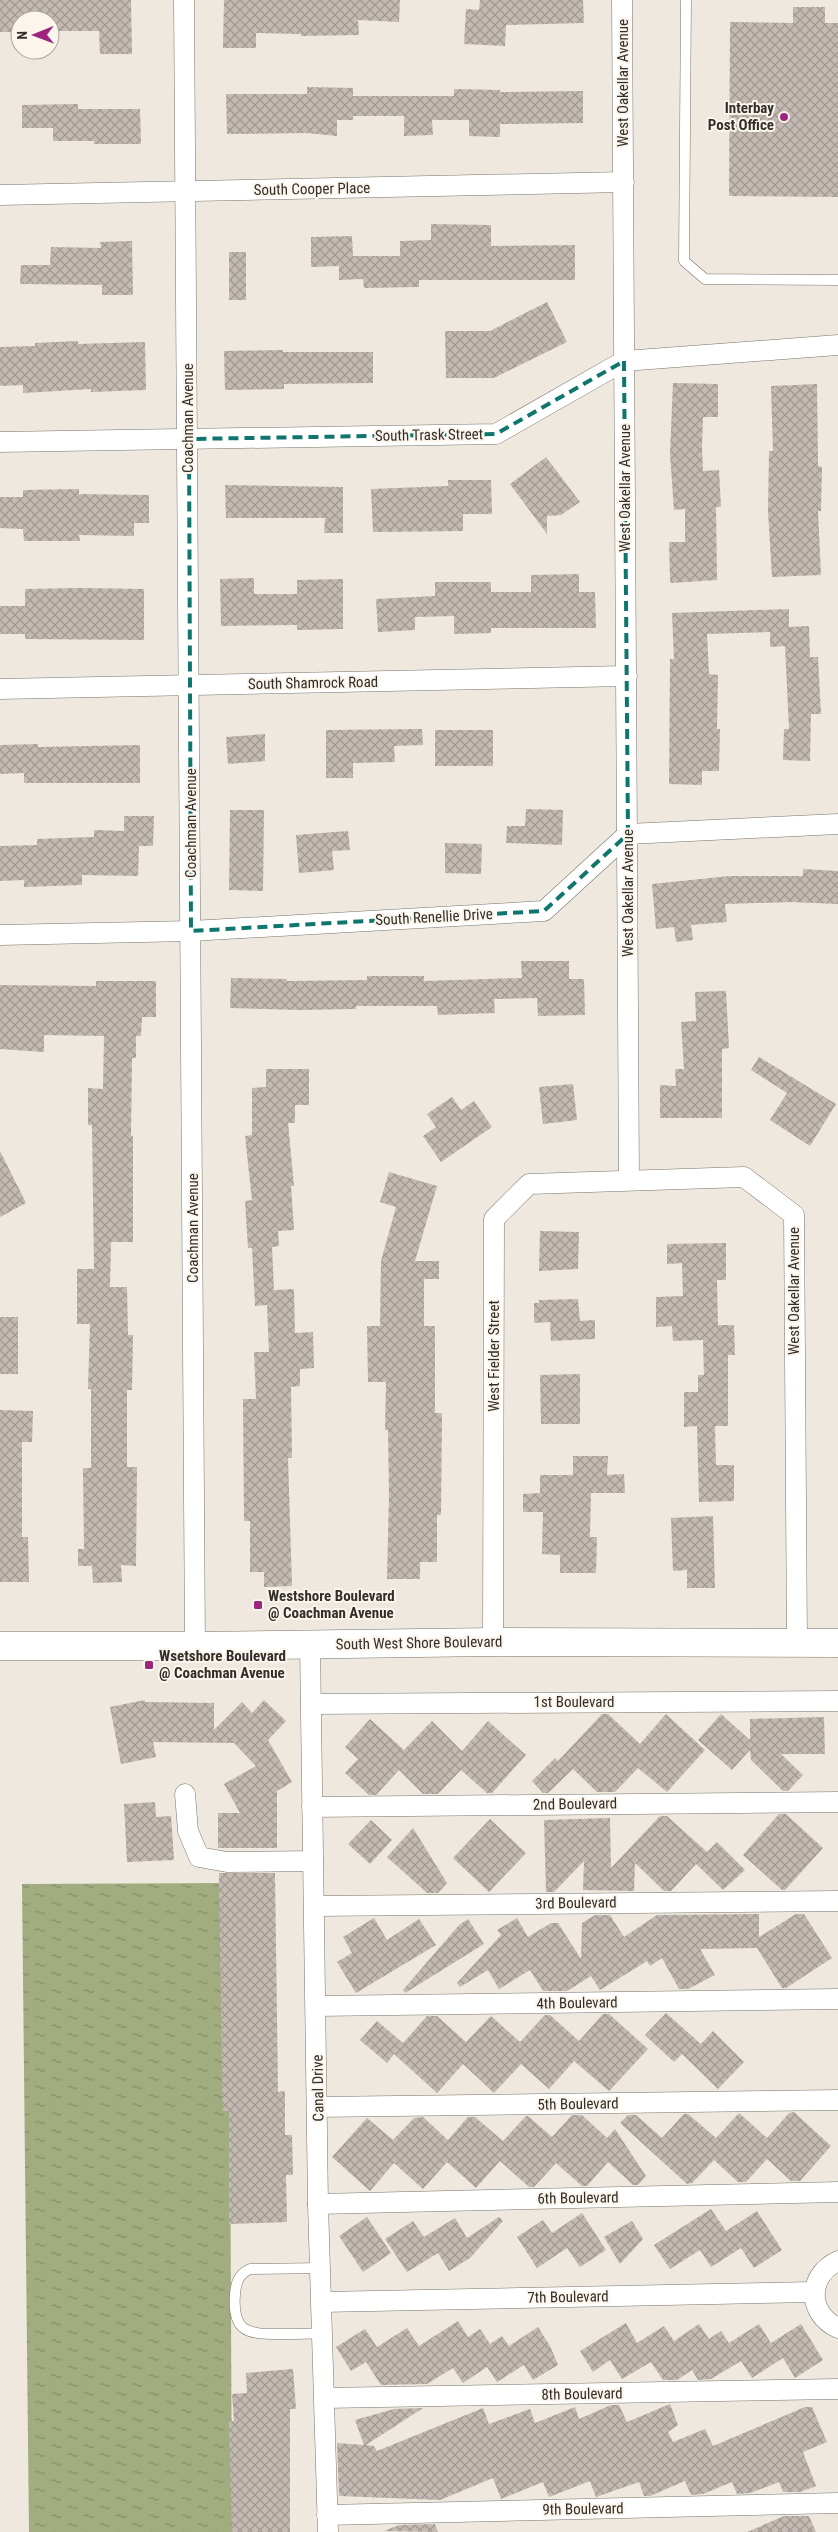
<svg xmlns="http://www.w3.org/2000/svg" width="838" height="2532" viewBox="0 0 838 2532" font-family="'Roboto Condensed',sans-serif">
<defs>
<pattern id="water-ripples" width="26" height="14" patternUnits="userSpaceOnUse" patternTransform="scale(1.25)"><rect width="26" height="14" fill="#a1ad7f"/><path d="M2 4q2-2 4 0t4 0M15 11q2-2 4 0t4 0" fill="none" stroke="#848d68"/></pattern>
<pattern id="building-cross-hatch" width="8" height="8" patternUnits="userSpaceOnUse" patternTransform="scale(1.25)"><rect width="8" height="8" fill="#c4bab3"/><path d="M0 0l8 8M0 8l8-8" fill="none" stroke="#a09892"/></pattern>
</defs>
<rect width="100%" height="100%" fill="#eee8de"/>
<path fill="url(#water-ripples)" d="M229 1883 232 2532H29L22 1884Z"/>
<g fill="url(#building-cross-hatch)">
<path d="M0 0H131L132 54H100L99 31H50V20H20V32H0Z"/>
<path d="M224 0H400L399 22 358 20 359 35 301 36V34L256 33V48H223Z"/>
<path d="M480 0H583L584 23 506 25 505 46 464 44 466 9 479 10Z"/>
<path d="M793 7H825V23H838V197L729 196 730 22 793 23Z"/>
<path d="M307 87 353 88V96H454V89L500 90V92L583 91V123L500 124V137L469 136V120H432L433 135 404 136V116H353V120H337V136L306 133 227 134 226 94H307Z"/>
<path d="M78 104V109H140L141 144H94V141H53V128H22V105Z"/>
<path d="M431 224 491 225V246L575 245V280H419V287L364 288 363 279 339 280V266L311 267V237L352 236 353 256H400V241L431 240Z"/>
<path d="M132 241 133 295H102V285L20 284 21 265H50L51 247 101 248 100 242Z"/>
<rect x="229" y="252" width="17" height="48"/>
<path d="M547 302 567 342 494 378H446L445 331H490Z"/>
<path d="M78 341V344L145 342 146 390 91 392V389L23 393V385L0 386V347L35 346V343Z"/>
<path d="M283 350V352H373V383L284 384V389L225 390 224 351Z"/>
<path d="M673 383 718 384V417H703L702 447 703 471 719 470 721 507H716L717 580 671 583 670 580 669 542H685V509L674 510 670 454Z"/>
<path d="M817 384 818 466 822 467 821 511H818L821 575 772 577 768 511 769 451H773L771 386Z"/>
<path d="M546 457 580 502 561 515 547 516V534L510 484Z"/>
<path d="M448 480H491L492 514H463V531L373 532 371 489 448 486Z"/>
<path d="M225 485 343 487V533H324L325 518H226Z"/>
<path d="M79 489V494L149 495V523H134V536L79 535 80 541H24L23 529 0 528V497H23V490Z"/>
<path d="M579 574V592H595L596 628H491V633L454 634V616L415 617V630L378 632 376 599 435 596V582H491V592H531V575Z"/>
<path d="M254 578V594H297V580L343 579V629L297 630V625L221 626 220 579Z"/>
<path d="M80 588 144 589V640L25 639V634H0V606H25V589Z"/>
<path d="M789 609V627L809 626 810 657H818L821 714H811L810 761 783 760 784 729H789L785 646 770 647V632L707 634 709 674 718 675 717 729H720L719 771H702V785L669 784 670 659H674L672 613Z"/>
<path d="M422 729 423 745 394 746 395 762 353 763V778H326V730Z"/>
<rect x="435" y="730" width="58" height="36"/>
<path d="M265 734V761L228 764 226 737Z"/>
<path d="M38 744V747L140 745V783H24V773L0 774V745Z"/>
<path d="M526 809 563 810 562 845 506 843 507 826H525Z"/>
<path d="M230 810H264L263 891 229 890Z"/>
<path d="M124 816H154L153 846H139L138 876 82 875V885L24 887V880L0 881V846L37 845V839L94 837V830L124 831Z"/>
<path d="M348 831 350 850 332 851 334 870 299 873 296 835Z"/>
<path d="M445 843 482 844 481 874 445 873Z"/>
<path d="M803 869 838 871V904L791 902 725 904 727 922 691 925 693 940 676 942 674 927 656 929 652 884 730 876H803Z"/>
<path d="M521 961H569V979H584L585 1015 538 1016 537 998 494 999 495 1013 438 1015 437 1006H356V1009L299 1010 230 1008 231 978 287 979V981L367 980V976H424V981L522 978Z"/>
<path d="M96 981H156V1017H142L141 1036H136V1058H132L131 1136H133V1242H111L110 1287H127L128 1335H133L132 1390H127V1467H137L136 1566 121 1565 122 1582 93 1583 92 1566H78V1549H84L83 1468H91V1389H88L90 1324H77V1269H94L92 1125H88V1088L103 1089 104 1036 44 1035V1052L0 1049V985L96 986Z"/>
<path d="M726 991 729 1048 722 1049V1118H660V1085L676 1086 675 1069H684L681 1022 696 1021 695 992Z"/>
<path d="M759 1057 836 1104 810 1146 770 1120 787 1093 751 1070Z"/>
<path d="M266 1069H309V1105H295V1123H288L294 1186H291L294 1230 278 1231 279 1246 272 1247 274 1290 294 1289 295 1333 313 1332 314 1368 300 1369V1386L291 1387 292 1458H288L292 1586 264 1587V1572H250V1521H244L243 1399H256L254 1352H269L267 1305 255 1306 252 1248H248L245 1201 252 1200 245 1136 252 1135V1088L266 1087Z"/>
<path d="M573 1084 577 1120 543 1124 539 1087Z"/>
<path d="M452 1097 461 1110 474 1101 492 1127 441 1162 423 1136 436 1127 427 1114Z"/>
<path d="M0 1151 26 1203 0 1217Z"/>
<path d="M389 1172 437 1186 415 1261H439V1279H424V1326H435V1413H442L441 1515H437V1562H420V1579H387L389 1496 388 1430H385L386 1382H368L367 1326H380L381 1261 396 1207 380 1202Z"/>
<path d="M540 1231 579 1232 578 1269 539 1271Z"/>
<path d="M726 1243V1280H717L718 1325H734L735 1355H728V1426H715L716 1465H734V1501L699 1502 697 1426 684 1427V1392H698V1375H704L703 1340 673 1341 672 1326 656 1327V1297L683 1296 682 1263 667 1264V1244Z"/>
<path d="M578 1299 580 1321 595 1320V1339L551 1341 550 1322 534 1323V1303H539V1300Z"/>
<rect x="0" y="1317" width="18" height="57"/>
<path d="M580 1374V1424H541L540 1375Z"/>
<path d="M0 1410 33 1411 32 1442H22V1537H28L29 1582H0Z"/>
<path d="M573 1456H608L607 1475 624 1474 625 1493H591L590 1537H597L596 1573H560V1555L542 1554 543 1512H523V1494L540 1493V1475H573Z"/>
<path d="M713 1516 715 1588H687V1570L673 1571 671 1518Z"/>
<path d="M145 1700V1702L214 1703V1730L242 1702 252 1713 264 1700 286 1721 268 1740 292 1782 277 1791V1848H218V1813H240L224 1784 256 1766 234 1743 153 1742 156 1757 121 1764 110 1707Z"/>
<path d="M602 1714H608L640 1744 666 1714 705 1750 667 1792 638 1768 615 1792H597L573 1769 548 1793H543L532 1781 555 1758 558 1761Z"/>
<path d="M721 1714 750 1740V1719L824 1717 825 1754H781L803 1775 788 1791H783L751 1760 750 1750 732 1770 698 1740Z"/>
<path d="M370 1719 404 1750 432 1721 462 1751 488 1721 526 1755 492 1793H487L461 1770 438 1794H423L399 1770 376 1795H369L345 1773 358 1759 345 1747Z"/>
<path d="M155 1802 156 1817 171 1816 174 1860 127 1862 124 1804Z"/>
<path d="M779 1814H786L823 1848 785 1890H782L743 1855Z"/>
<path d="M660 1816H667L707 1852 702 1857 717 1842 745 1870 723 1890 696 1864 671 1891H664L635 1863 634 1891 583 1890 584 1861 554 1892H546L544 1820 610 1818 611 1868Z"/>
<path d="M490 1819 526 1853 489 1892 453 1858Z"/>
<path d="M371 1820 392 1840 370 1864 348 1844Z"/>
<path d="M413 1828 447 1883 438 1893H427L387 1857Z"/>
<path d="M219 1873H275L278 2092 285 2091V2135H292L293 2175H286L287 2222 229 2224V2111H223L222 2089Z"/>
<path d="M759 1914V1937L796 1914H804L832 1958 786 1988H782L757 1948 700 1949 715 1975 688 1989H679L662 1958 650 1966 647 1961 600 1990 591 1976 567 1991H543L530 1970 499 1989 488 1970 460 1987 457 1983 501 1935 497 1930 517 1918 528 1937 551 1923H558L581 1959 582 1923 595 1915H610L624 1937 657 1915Z"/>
<path d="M374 1918 387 1940 419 1919 436 1945 356 1993 337 1962 352 1953 343 1937Z"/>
<path d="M468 1919 484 1944 405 1993 403 1990 459 1925Z"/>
<path d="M666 2013 701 2044 713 2031 744 2062 718 2089 682 2054 674 2062 645 2035Z"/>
<path d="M603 2014H609L648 2049 609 2091 574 2061 549 2089 521 2064 494 2093 463 2064 437 2093 394 2054 387 2063 360 2040 377 2021 403 2043 427 2016H437L466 2042 491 2016 520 2042 545 2015H550L579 2041Z"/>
<path d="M794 2112 831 2146 800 2181H791L767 2159 746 2182H738L714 2160 692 2183 687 2184 620 2123 628 2115H636L662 2138 684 2114H688L716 2138 739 2113 767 2138 789 2113Z"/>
<path d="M572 2115H582L607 2138 615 2129 646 2176 638 2185H633L608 2162 587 2186H582L556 2163 534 2187H529L500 2161 476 2188 447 2162 423 2189 394 2163 370 2191 332 2157 367 2118 393 2140 414 2118 423 2117 448 2140 468 2117H475L503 2141 526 2116H528L552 2137Z"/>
<path d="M711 2209 726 2231 757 2211 782 2250 754 2268 741 2248 711 2267 700 2250 670 2269 654 2245Z"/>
<path d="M582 2213 606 2250 580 2267 567 2248 537 2268 517 2237 543 2220 552 2233Z"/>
<path d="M367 2217 391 2253 363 2272 339 2236Z"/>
<path d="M499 2217 503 2221 470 2258 449 2271 438 2253 407 2272 385 2239 413 2221 424 2237 455 2218 467 2238Z"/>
<path d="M632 2221 643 2239 620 2264 604 2237Z"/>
<path d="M458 2321 468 2337 480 2329 490 2344 502 2336 509 2346 538 2327 550 2346 558 2365 533 2380 524 2365 497 2382 487 2367 463 2383 453 2368 427 2384 381 2385 366 2362 351 2371 336 2347 365 2329 377 2347 407 2328 419 2346Z"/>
<path d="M626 2323 637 2343 664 2326 674 2341 699 2324 709 2339 721 2331 729 2343 759 2324 771 2343 801 2324 823 2360 795 2378 783 2358 752 2378 741 2361 711 2379 698 2380 692 2370 677 2380H663L651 2362 622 2379 610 2360 593 2372 580 2351Z"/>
<path d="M293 2369 296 2409H290V2532H232L229 2421H234L232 2394 247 2393 246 2373Z"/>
<path d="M670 2404 678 2425 668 2432 673 2442 705 2429 713 2446 805 2407H812L827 2442 803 2452 816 2486 800 2492H783L779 2482 750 2493 737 2494 732 2482 703 2494 691 2495 685 2481 650 2496H644L639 2482 596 2497 590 2481 549 2497 543 2482 501 2499 493 2478 440 2500 339 2496 337 2443 364 2445 355 2420 394 2409 423 2408 366 2445 374 2446 377 2451 483 2408 489 2424 530 2409 535 2423 575 2407 579 2419 611 2405H619L627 2422Z"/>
<path d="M784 2516H809L816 2532H747Z"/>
<path d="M435 2524 438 2532 384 2531 399 2525Z"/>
</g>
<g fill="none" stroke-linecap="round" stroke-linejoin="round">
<g stroke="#79746b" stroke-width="11">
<g id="lane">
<path d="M686 0 684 261 705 279 838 280"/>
<path d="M321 2268 250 2269C239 2274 236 2282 235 2294 232 2332 247 2334 279 2334 294 2334 308 2334 322 2333"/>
</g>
</g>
<g stroke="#79746b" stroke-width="21">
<g id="street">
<path d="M184 0 195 1646"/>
<path d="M622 0 629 1180"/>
<path d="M0 195 624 182"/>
<path d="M0 442 496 434 624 361 838 345"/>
<path d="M0 689 627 676"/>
<path d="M0 935 191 931 544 911 628 834 838 824"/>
<path d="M493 1642 494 1219 529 1184 744 1177 794 1215 797 1644"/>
<path d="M310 1644 318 2204 328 2532"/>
<path d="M311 1704 838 1701"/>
<path d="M185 1794 188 1831 199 1857 227 1862 313 1861"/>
<path d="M312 1807 838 1802"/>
<path d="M314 1906 838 1901"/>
<path d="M317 2006 838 1999"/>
<path d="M318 2107 838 2100"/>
<path d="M318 2204 838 2192"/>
<path d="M838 2261C807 2275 807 2314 838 2328"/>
<path d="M322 2302 814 2292"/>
<path d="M325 2398 838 2389"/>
<path d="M327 2515 838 2503"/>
</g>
</g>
<g stroke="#79746b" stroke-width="29">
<path id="secondary" d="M0 1646H195L493 1642 838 1643"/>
</g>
<use href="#lane" stroke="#fff" stroke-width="10"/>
<use href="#street" stroke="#fff" stroke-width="20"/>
<use href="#secondary" stroke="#fff" stroke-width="28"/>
</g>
<path fill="none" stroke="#0f766e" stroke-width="4" stroke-dasharray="10 6" stroke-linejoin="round" d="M624 361 628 834 544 911 191 931 189 439 496 434Z"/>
<g fill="#9c257f" stroke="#fbf5eb" stroke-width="2">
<circle cx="784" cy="117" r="5"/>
<rect x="253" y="1600" width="10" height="10" rx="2.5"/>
<rect x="144" y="1660" width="10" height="10" rx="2.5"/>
</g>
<g text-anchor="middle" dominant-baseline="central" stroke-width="4" stroke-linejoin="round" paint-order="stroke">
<g font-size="15" fill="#312e2b" stroke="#fbf5eb">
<text transform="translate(623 83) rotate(-90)">West Oakellar Avenue</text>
<text transform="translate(312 189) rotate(-1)">South Cooper Place</text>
<text transform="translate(188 418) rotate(-90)">Coachman Avenue</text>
<text transform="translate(429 435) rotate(-1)">South Trask Street</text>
<text transform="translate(625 488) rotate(-90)">West Oakellar Avenue</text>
<text transform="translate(313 683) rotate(-1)">South Shamrock Road</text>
<text transform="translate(191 823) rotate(-90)">Coachman Avenue</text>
<text transform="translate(628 893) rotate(-90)">West Oakellar Avenue</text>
<text transform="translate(434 917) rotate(-3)">South Renellie Drive</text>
<text transform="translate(193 1228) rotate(-90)">Coachman Avenue</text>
<text transform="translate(794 1291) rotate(-90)">West Oakellar Avenue</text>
<text transform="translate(494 1356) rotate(-90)">West Fielder Street</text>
<text transform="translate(419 1643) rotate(-1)">South West Shore Boulevard</text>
<text x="574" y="1702">1st Boulevard</text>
<text transform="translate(575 1804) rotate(-1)">2nd Boulevard</text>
<text transform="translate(576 1903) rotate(-1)">3rd Boulevard</text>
<text transform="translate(577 2003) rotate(-1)">4th Boulevard</text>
<text transform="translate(318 2088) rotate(-91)">Canal Drive</text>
<text transform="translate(578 2104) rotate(-1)">5th Boulevard</text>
<text transform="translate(578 2198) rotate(-1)">6th Boulevard</text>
<text transform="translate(568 2297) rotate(-1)">7th Boulevard</text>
<text transform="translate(582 2394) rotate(-1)">8th Boulevard</text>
<text transform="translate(583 2509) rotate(-1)">9th Boulevard</text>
</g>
<g font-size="15" font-weight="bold" fill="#312e2b" stroke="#fbf5eb" text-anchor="start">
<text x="774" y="108" text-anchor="end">Interbay<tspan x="774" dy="17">Post Office</tspan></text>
<text x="268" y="1596">Westshore Boulevard<tspan x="268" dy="17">@ Coachman Avenue</tspan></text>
<text x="159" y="1656">Wsetshore Boulevard<tspan x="159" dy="17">@ Coachman Avenue</tspan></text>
</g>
</g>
<g transform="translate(35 35) rotate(269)"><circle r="24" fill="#fbf5eb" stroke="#aaa59e"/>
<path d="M0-4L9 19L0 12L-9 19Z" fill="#9c257f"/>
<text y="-8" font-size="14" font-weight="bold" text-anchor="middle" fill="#312e2b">N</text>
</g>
</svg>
